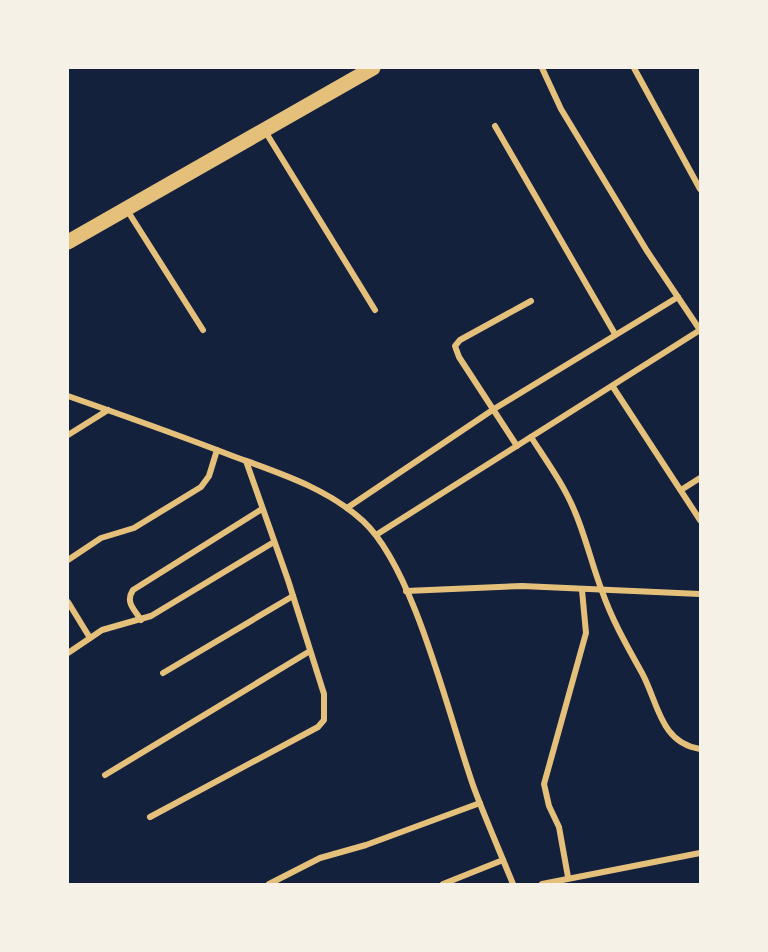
<svg xmlns="http://www.w3.org/2000/svg" width="768" height="952" viewBox="0 0 768 952" font-family="Manrope,sans-serif">
<rect width="100%" height="100%" fill="#14213d"/>
<g fill="none" stroke-linecap="round" stroke-linejoin="round">
<g stroke="#e5c07b" stroke-width="6">
<path d="M542 68 561 109 647 251 700 330"/>
<path d="M634 68 700 189"/>
<path d="M495 126 615 334"/>
<path d="M265 131 375 310"/>
<path d="M127 210 203 330"/>
<path d="M613 387 700 520"/>
<path d="M68 396C122 415 176 434 230 455 276 472 326 487 363 521 415 569 449 718 474 788 486 820 500 852 513 884"/>
<path d="M68 435 108 410"/>
<path d="M531 437C547 462 564 485 575 512 586 538 592 565 602 591 612 620 627 646 642 673 658 702 660 743 700 749"/>
<path d="M517 446 459 357 455 346 460 340 531 301"/>
<path d="M681 490 700 478"/>
<path d="M347 508 494 409 678 297"/>
<path d="M376 535 700 330"/>
<path d="M68 560 101 538 134 528 201 487 209 476 217 450"/>
<path d="M406 591 522 586 700 594"/>
<path d="M68 602 90 638"/>
<path d="M141 620C134 609 125 602 133 590L262 509"/>
<path d="M68 653 102 630 151 616 274 542"/>
<path d="M163 673 293 596"/>
<path d="M105 775 310 651"/>
<path d="M150 817 318 727 324 720V694L288 580 246 461"/>
<path d="M568 877 559 827 549 806 544 784 586 633 582 590"/>
<path d="M269 884 320 858 366 845 480 803"/>
<path d="M443 884 503 860"/>
<path d="M542 884 700 853"/>
</g>
<path stroke="#e5c07b" stroke-width="15" d="M68 242 373 68"/>
</g>
<rect width="768" height="952" fill="none" stroke="#f6f1e7" stroke-width="138"/>
</svg>
